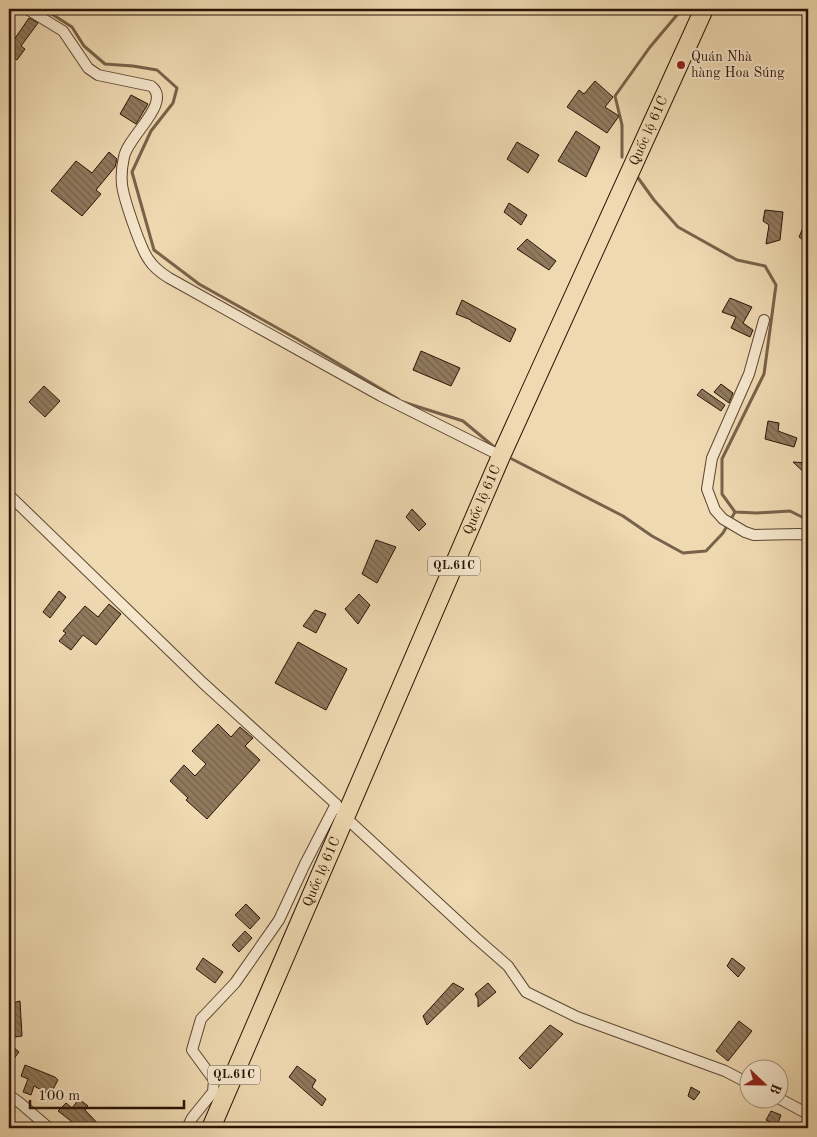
<svg xmlns="http://www.w3.org/2000/svg" width="817" height="1137" viewBox="0 0 817 1137" font-family="'Old Standard TT',serif">
<defs>
<pattern id="building-back-hatch" width="6" height="6" patternUnits="userSpaceOnUse" patternTransform="scale(1.25)"><rect width="6" height="6" fill="#907a5e"/><path d="M-1 5l2 2M0 0l6 6M5-1l2 2" fill="none" stroke="#76634c"/></pattern>
</defs>
<rect width="100%" height="100%" fill="#efd9b1"/>
<filter id="stains"><feTurbulence type="fractalNoise" baseFrequency=".004" numOctaves="4"/><feColorMatrix values="0 0 0 0 .2 0 0 0 0 .09 0 0 0 0 .02 0 0 0 .5 -.17"/></filter>
<radialGradient id="worn" r=".72"><stop offset=".6" stop-color="#630" stop-opacity="0"/><stop offset="1" stop-color="#630" stop-opacity=".3"/></radialGradient>
<g fill="none" stroke-linecap="round" stroke-linejoin="round">
<g stroke="#786249" stroke-width="3">
<path d="M44 9 72 27 84 46 105 64 133 66 157 70 177 88 173 103 151 131 132 172 154 250 199 284 297 339 398 399"/>
<path d="M622 157V125L615 96 650 47 682 9"/>
<path d="M636 175 654 200 678 227 737 260 765 266 776 285 764 374 722 459V494L735 512 757 513 790 511 808 520"/>
<path d="M403 402 463 421 493 446"/>
<path d="M512 459 623 516 652 536 683 553 706 551 723 533 735 512"/>
</g>
</g>
<g fill="url(#building-back-hatch)" stroke="#2a1405">
<path d="M29 18 38 23 21 46 25 49 17 60 9 54V47Z"/>
<path d="M595 81 613 97 605 107 619 116 607 133 567 107 579 90 584 94Z"/>
<path d="M131 95 148 104 136 124 120 114Z"/>
<path d="M576 131 600 147 586 177 558 161Z"/>
<path d="M517 142 539 155 528 173 507 159Z"/>
<path d="M109 152 117 159 115 167 96 190 101 194 82 216 51 191 76 161 92 173Z"/>
<path d="M509 203 527 215 521 225 504 212Z"/>
<path d="M765 210 783 212 780 240 766 244 769 225 763 221Z"/>
<path d="M808 216V236L806 242 799 237Z"/>
<path d="M527 239 556 261 549 270 517 249Z"/>
<path d="M730 298 752 307 743 323 753 330 750 337 731 328 736 317 722 312Z"/>
<path d="M462 300 516 329 510 342 471 321V320L456 314Z"/>
<path d="M421 351 460 368 451 386 413 370Z"/>
<path d="M721 384 733 393 729 403 714 392Z"/>
<path d="M44 386 60 401 45 417 29 402Z"/>
<path d="M702 389 725 405 721 411 697 395Z"/>
<path d="M768 421 779 423 778 431 797 438 794 447 765 439Z"/>
<path d="M793 462 808 463V476Z"/>
<path d="M412 509 426 524 419 531 406 517Z"/>
<path d="M376 540 396 547 377 583 362 574Z"/>
<path d="M59 591 66 597 50 618 43 612Z"/>
<path d="M359 594 370 605 358 624 345 609Z"/>
<path d="M109 604 121 614 96 645 83 635 71 650 59 641 66 633 63 631 85 606 98 617Z"/>
<path d="M315 610 326 614 316 633 303 626Z"/>
<path d="M298 642 347 669 326 710 275 683Z"/>
<path d="M218 724 231 737 240 727 253 738 245 746 260 760 207 819 186 800 188 798 170 781 184 765 195 776 206 764 192 751Z"/>
<path d="M246 904 260 918 250 929 235 915Z"/>
<path d="M245 931 252 938 239 952 232 945Z"/>
<path d="M203 958 223 972 215 983 196 969Z"/>
<path d="M732 958 745 968 738 977 727 966Z"/>
<path d="M453 983 464 989 427 1025 423 1016Z"/>
<path d="M488 983 496 992 478 1007V999L475 994Z"/>
<path d="M20 1001 22 1036 9 1038V1004Z"/>
<path d="M739 1021 752 1031 728 1061 716 1051Z"/>
<path d="M550 1025 563 1034 530 1069 519 1058Z"/>
<path d="M9 1043 19 1052 9 1065Z"/>
<path d="M25 1065 55 1077 58 1080 50 1095 34 1086 31 1095 23 1092 28 1079 21 1076Z"/>
<path d="M297 1066 316 1080 312 1087 326 1099 322 1106 289 1077Z"/>
<path d="M691 1087 700 1092 694 1100 688 1096Z"/>
<path d="M79 1099 88 1106 85 1110 102 1128H80L58 1111 66 1103 72 1108Z"/>
<path d="M771 1111 781 1115 777 1126 766 1120Z"/>
</g>
<g fill="none" stroke-linecap="round" stroke-linejoin="round">
<g stroke="#5b4530" stroke-width="12">
<g id="street">
<path d="M27 9 63 31 88 68 98 75 151 86C173 102 128 136 124 157 122 166 121 175 122 184 123 197 141 250 149 260 154 268 161 273 169 278L381 396 501 456"/>
<path d="M764 320 749 374 712 458 707 489 715 510 723 519 745 532 754 535 800 534 808 536"/>
<path d="M9 495 203 683 336 804 345 817 476 938 508 966 526 992 577 1017 725 1071 750 1084"/>
<path d="M9 1095 20 1103 49 1128"/>
<path d="M780 1099 808 1114"/>
<path d="M187 1128 192 1118 213 1092 214 1080 192 1050 201 1019 235 983 279 920 305 864 336 804"/>
</g>
</g>
<g stroke="#2a1405" stroke-width="20">
<g id="highway">
<path id="s1" d="M211 1128 501 456 704 9"/>
</g>
</g>
<use href="#street" stroke="#f5e6cc" stroke-width="10"/>
<use href="#highway" stroke="#efd9b1" stroke-width="18"/>
</g>
<circle fill="#8f2418" stroke="#f5e6cc" stroke-width="2" cx="681" cy="65" r="5"/>
<g text-anchor="middle" dominant-baseline="central" stroke-width="4" stroke-linejoin="round" paint-order="stroke">
<g fill="#f5e6cc" stroke="#675341" stroke-width="1">
<rect x="428" y="556.5" width="52" height="19" rx="4"/>
<rect x="208" y="1065.5" width="52" height="19" rx="4"/>
</g>
<g font-size="12" font-weight="bold" fill="#2a1405">
<text x="454" y="566">QL.61C</text>
<text x="234" y="1075">QL.61C</text>
</g>
<g font-size="14" fill="#2a1405" stroke="#f5e6cc" text-anchor="start">
<text x="691" y="57">Quán Nhà<tspan x="691" dy="16">hàng Hoa Súng</tspan></text>
</g>
<g font-size="14" fill="#2a1405" stroke="#f5e6cc">
<text stroke="none"><textPath href="#s1" startOffset="1089">Quốc lộ 61C</textPath></text>
<text stroke="none"><textPath href="#s1" startOffset="684">Quốc lộ 61C</textPath></text>
<text stroke="none"><textPath href="#s1" startOffset="279">Quốc lộ 61C</textPath></text>
</g>
</g>
<rect width="817" height="1137" fill="none" stroke="#efd9b1" stroke-width="30"/>
<rect x="10" y="10" width="797" height="1117" fill="none" stroke="#2a1405" stroke-width="2.5"/>
<rect x="15" y="15" width="787" height="1107" fill="none" stroke="#2a1405"/>
<g transform="translate(764 1084) rotate(112)"><circle r="24" fill="#f5e6cc" stroke="#a4927c"/>
<path d="M0-4L9 19L0 12L-9 19Z" fill="#8f2418"/>
<text y="-8" font-size="14" font-weight="bold" text-anchor="middle" fill="#2a1405">B</text>
</g>
<path d="M30 1100v8h154v-8" fill="none" stroke="#2a1405" stroke-width="2.5"/>
<text x="38" y="1100" font-size="15" fill="#2a1405" stroke="#f5e6cc" stroke-width="4" paint-order="stroke">100 m</text>
<rect width="100%" height="100%" filter="url(#stains)"/>
<rect width="100%" height="100%" fill="url(#worn)"/>
</svg>
